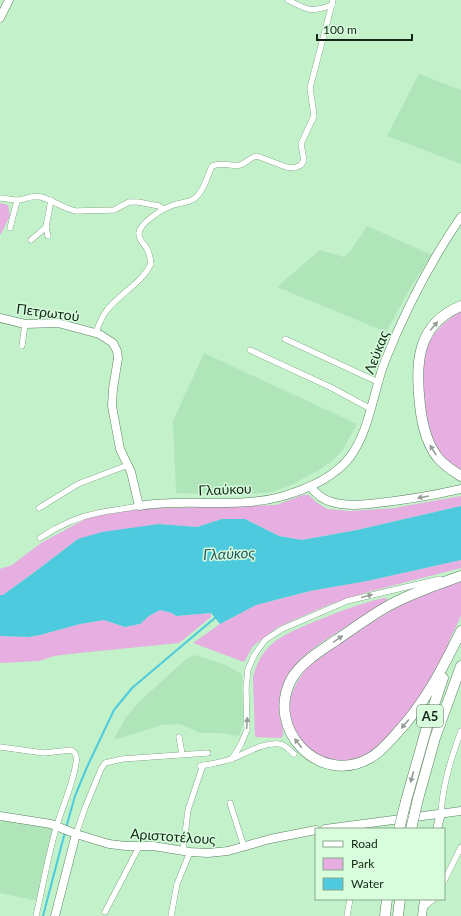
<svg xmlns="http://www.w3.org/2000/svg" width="461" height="916" viewBox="0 0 461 916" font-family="Lato,sans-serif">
<rect width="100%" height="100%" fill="#c3f2ca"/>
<g fill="#b0e5b9">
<path d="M419 74 461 90V164L387 136Z"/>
<path d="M367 226 432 255 411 287 386 332 277 287 320 250 344 257 351 250Z"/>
<path d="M204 353 357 424 342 451 332 461 319 470 287 487 271 492 240 495 176 493 173 421Z"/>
<path d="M195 655 226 665 242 674 243 724 239 736 221 733H200L180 724 162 725 114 740 116 735 127 716 138 703 187 658Z"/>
<path d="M3 819 53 829 37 901 0 893V824Z"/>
</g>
<g fill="#e6aee1">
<path d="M0 203 8 205 10 216 1 234H0Z"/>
<path d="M461 311V470C452 465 445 459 439 450 424 428 418 370 428 346 434 330 447 320 461 311Z"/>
<path d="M303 495H309L316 502 327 509 351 511 394 508 461 496V506L357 530 302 540 279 536 245 519H222L197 527 159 524 78 539 32 574 3 595H0V569L12 565 41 543 89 517 138 509 276 505Z"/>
<path d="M461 560V568L368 592 328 605 278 627 253 646 244 662 193 643 220 624 256 605 310 591 367 581Z"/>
<path d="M461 581C461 592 461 605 461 615 459 622 454 630 451 637 445 652 439 669 431 684 425 693 418 702 411 710 397 727 382 750 360 757 327 769 291 745 290 709 290 704 290 697 293 691 296 683 301 675 307 668 317 659 330 651 341 643 378 618 416 592 461 581Z"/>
<path d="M384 598 388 599C358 624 300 646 284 682 280 693 278 707 280 718 281 723 283 728 283 733 283 736 283 736 281 738L255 737 253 678C256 663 264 649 277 640 289 632 303 626 316 621 338 612 361 603 384 598Z"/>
<path d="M160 610 172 613 176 616 211 613V617L179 643 79 653 54 656 39 661 0 663V636L29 637 40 635 80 624 104 620 125 627 140 624 149 616Z"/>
</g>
<path fill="#4dcadd" d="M461 506V560L367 581 310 591 256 605 220 624 211 613 176 616 172 613 160 610 149 616 140 624 125 627 104 620 80 624 40 635 29 637 0 636V595H3L32 574 78 539 102 532 159 524 197 527 222 519H245L279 536 302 540 357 530Z"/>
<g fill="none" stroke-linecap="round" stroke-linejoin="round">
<g stroke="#4dcadd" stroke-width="2">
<path d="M66 828 75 796 87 767 114 710 132 688 216 617"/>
<path d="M43 916 65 832"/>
</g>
<g stroke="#57825f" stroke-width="6">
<g id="street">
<path d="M288 0C308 10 310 13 332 5"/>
<path d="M0 198C5 198 11 200 16 200 24 201 30 194 41 197 53 200 64 209 76 211L114 210 129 202H138L159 206 163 209"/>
<path d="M46 227 48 236"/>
<path d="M10 228 17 201"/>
<path d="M31 240 46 227 51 200"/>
<path d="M96 332C99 324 102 316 107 310 121 292 141 284 151 264 150 259 150 254 147 249 145 244 138 240 139 233 140 223 162 209 171 206 177 203 186 203 192 200 203 194 207 177 212 166 223 161 230 167 240 165 247 163 250 157 257 156L286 167 294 168 301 165 304 160 301 144 314 116 310 88 333 0"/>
<path d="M285 339 378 382"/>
<path d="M22 346 25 324"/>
<path d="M250 350 330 387 371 409"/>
<path d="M39 508 78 484 128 465"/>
<path d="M40 538C58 526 77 517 98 513 112 510 125 509 139 506"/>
<path d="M179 737 182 754"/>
<path d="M0 747 44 753 71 750C76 752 77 758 76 763 73 784 63 805 57 825 48 855 43 886 36 916"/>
<path d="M232 759 241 744 247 730 246 688 248 669 255 654 265 640 282 629 347 601 440 579"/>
<path d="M200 766C211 764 223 762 234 758 247 753 264 742 279 744 285 744 289 750 294 754"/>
<path d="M230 803 244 847"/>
<path d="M441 813C443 783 451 759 461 731"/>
<path d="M76 834 85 808 101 769 105 763 122 759 208 753"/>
<path d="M183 851 188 810 203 765"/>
<path d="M444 881 461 847"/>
<path d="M422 909 434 899"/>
<path d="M105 912 140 845"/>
<path d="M171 916 177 884 190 852"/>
<path d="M347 916 350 899"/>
</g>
</g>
<g stroke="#57825f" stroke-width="9">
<g id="secondary">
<path d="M0 18 9 0"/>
<path d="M0 318 25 324 58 323 99 334 113 343 117 351 118 358 113 389 112 406 120 449 131 472 139 506C185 498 234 509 280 497 305 490 334 478 350 457 370 430 373 392 385 361 405 311 430 262 461 217"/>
<path d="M310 486C316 494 323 500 332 502 344 506 357 505 369 504 400 501 431 496 461 489"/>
<path d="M0 816 51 824 76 834 109 844 126 846H153L190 852 208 853 228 851 270 839 316 830"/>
<path d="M325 829 461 811"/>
<path d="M437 829 441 813"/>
<path d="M55 916 76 834"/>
<path d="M422 916 424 899"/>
</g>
</g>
<g stroke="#57825f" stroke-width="11">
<g id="highway">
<path d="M461 306C417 324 415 363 420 405 422 424 426 444 439 459 445 466 453 471 461 476"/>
<path d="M461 576C436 585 411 593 388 606 370 616 353 629 335 641 320 651 302 662 292 678 264 728 319 787 370 758 381 752 389 742 397 733 426 702 442 669 461 631"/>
<path d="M418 799 435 738 461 666"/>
<path d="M406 801 428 723 443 678"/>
<path d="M385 916 387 899"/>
<path d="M398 916 400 899"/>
</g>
</g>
<use href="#street" stroke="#fff" stroke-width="5.5"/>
<use href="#secondary" stroke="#fff" stroke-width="8"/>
<use href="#highway" stroke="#fff" stroke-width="10"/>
<g stroke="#57825f" stroke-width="11" stroke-linecap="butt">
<g id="highway-bridge">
<path d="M399 829 406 801"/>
<path d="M411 829 418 799"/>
</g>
</g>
<use href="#highway-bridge" stroke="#fff" stroke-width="10"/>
</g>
<defs><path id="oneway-solid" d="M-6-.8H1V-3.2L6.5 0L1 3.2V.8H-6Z"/></defs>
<g fill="#959d97">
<use href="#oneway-solid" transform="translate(434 326) rotate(-50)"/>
<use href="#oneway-solid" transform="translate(433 450) rotate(-122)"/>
<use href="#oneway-solid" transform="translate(423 497) rotate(170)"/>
<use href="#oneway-solid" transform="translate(367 596) rotate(-15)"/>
<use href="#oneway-solid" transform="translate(338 639) rotate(-34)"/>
<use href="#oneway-solid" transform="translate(247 723) rotate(-86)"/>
<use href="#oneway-solid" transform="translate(405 724) rotate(130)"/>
<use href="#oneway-solid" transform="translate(298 743) rotate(-128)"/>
<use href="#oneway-solid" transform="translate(412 777) rotate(105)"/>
</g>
<g text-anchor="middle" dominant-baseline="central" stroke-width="3" stroke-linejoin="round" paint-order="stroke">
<rect fill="#d7fddc" stroke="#4e6652" stroke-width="1" x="417" y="705" width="26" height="22" rx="3"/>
<g font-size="13" font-weight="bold" fill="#132517">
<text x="430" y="716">Α5</text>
</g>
<g font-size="14" fill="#132517" stroke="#d7fddc">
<text transform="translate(48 312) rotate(7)">Πετρωτού</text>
<text transform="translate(376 352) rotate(-69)">Λεύκας</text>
<text transform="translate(225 489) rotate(-2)">Γλαύκου</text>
<text transform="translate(173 836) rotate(4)">Αριστοτέλους</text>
</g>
<g font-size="15" font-style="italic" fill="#245860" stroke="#d7fddc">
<text transform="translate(229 553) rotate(-2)">Γλαύκος</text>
</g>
</g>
<rect x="315" y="828" width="130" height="72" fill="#d7fddc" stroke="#89a78d"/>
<rect x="323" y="841" width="20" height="6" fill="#ffffff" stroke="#89a78d"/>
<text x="351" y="848" font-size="12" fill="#132517">Road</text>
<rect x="323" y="858" width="20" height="12" fill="#e6aee1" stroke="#89a78d"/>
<text x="351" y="868" font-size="12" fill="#132517">Park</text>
<rect x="323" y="878" width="20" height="12" fill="#4dcadd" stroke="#89a78d"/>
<text x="351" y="888" font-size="12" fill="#132517">Water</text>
<path d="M317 34v6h95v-6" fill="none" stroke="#132517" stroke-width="2"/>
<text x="323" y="34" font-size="12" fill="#132517" stroke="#d7fddc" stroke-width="3" paint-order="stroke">100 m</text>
</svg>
